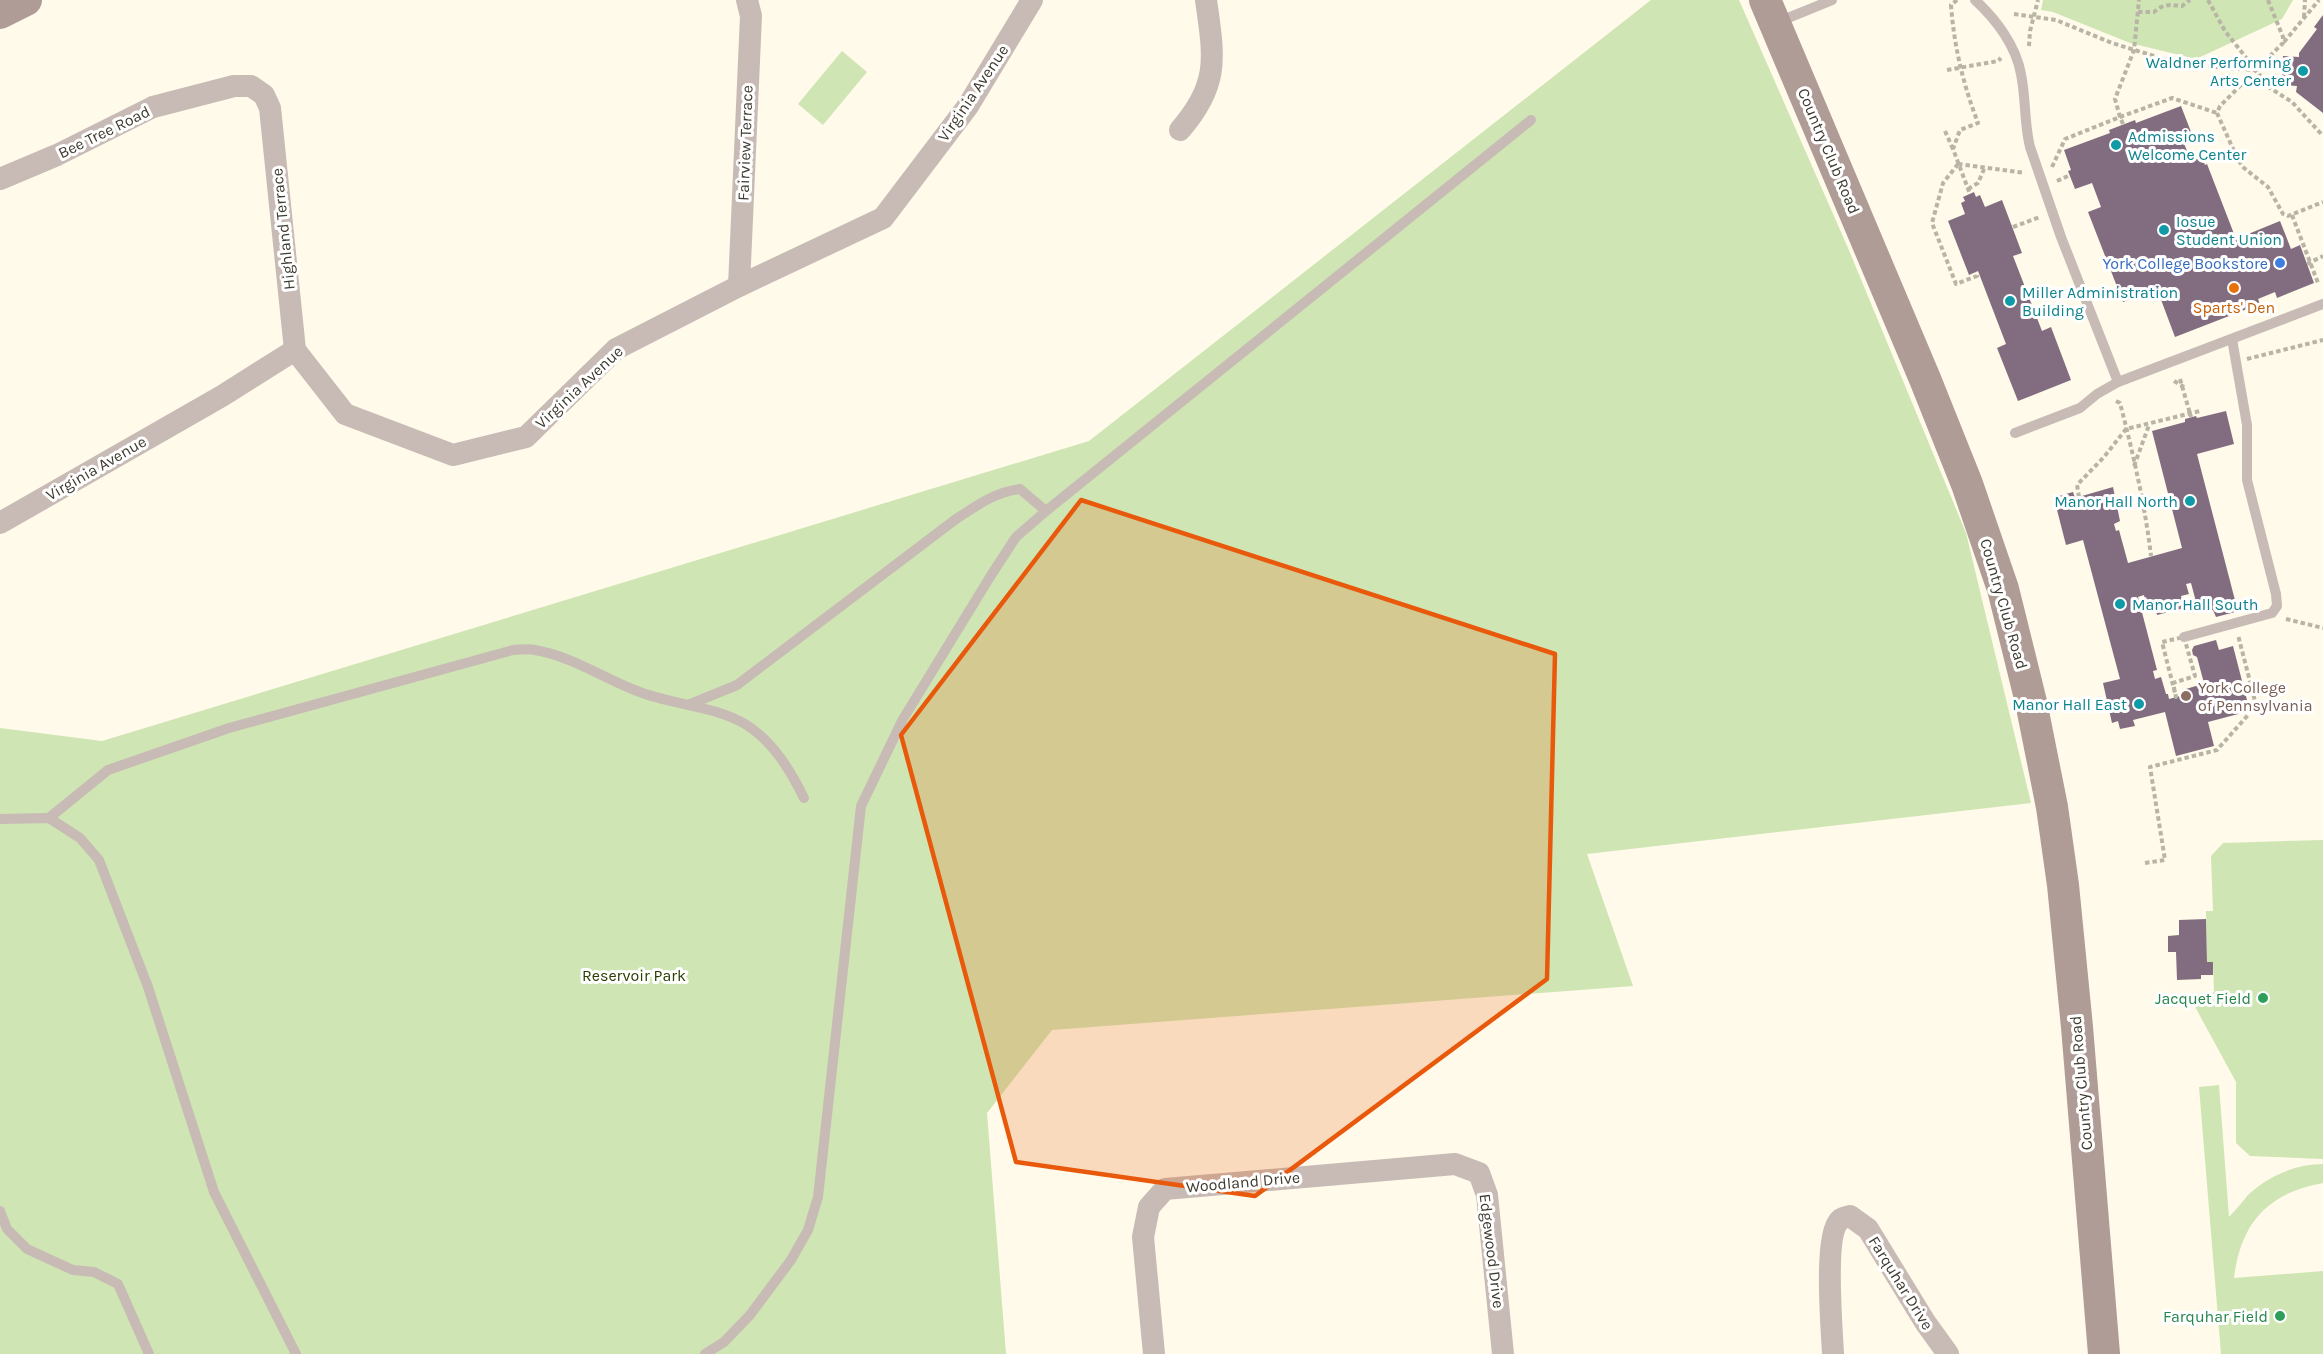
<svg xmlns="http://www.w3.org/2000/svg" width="2323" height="1354" viewBox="0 0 2323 1354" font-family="Karla,sans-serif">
<rect width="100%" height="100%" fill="#fffaea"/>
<g fill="#cfe5b3">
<path d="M1651 0H1739L1848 248 1966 533 2031 803 1587 854 1633 986 1052 1030 987 1113 1006 1354H0V728L102 741 1089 441Z"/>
<path d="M2043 0H2293L2282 19 2196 59 2130 43 2053 12 2041 10Z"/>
<path d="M842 51 867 72 823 125 798 104Z"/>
<path d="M2323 840V1159L2250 1156 2236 1143V1082L2193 1003 2214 992 2213 963 2207 962 2206 911H2213L2211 856 2223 843Z"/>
<path d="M2219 1085 2229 1217C2236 1210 2242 1202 2248 1195 2268 1176 2296 1164 2323 1164V1183C2268 1193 2241 1222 2234 1278L2323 1271V1354H2221L2199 1087Z"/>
</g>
<g fill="#826d80">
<path d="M2323 15V113L2296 92 2297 86 2282 85 2283 56 2299 57V53L2317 29 2314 27Z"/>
<path d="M2181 106 2193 137 2183 141 2191 161 2202 157 2205 165 2207 164 2236 239 2280 221 2291 249 2300 245 2314 283 2277 298 2275 292 2258 299 2260 304 2175 337 2157 289 2123 302 2088 212 2101 207 2092 183 2075 189 2068 171 2071 170 2064 150 2110 133 2109 130 2135 120 2136 123Z"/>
<path d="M1974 192 1976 197 1980 195 1985 207 2002 200 2022 253 2013 256 2042 331 2051 327 2071 380 2018 401 1997 348 2006 344 1978 271 1969 275 1948 221 1965 214 1961 203 1965 201 1963 197Z"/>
<path d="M2226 411 2234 444 2197 454 2236 604 2233 605 2235 612 2216 617 2213 610 2199 613 2191 583 2186 584 2189 594 2181 596 2184 608 2157 615 2154 603 2146 605 2144 595 2138 597 2157 670 2153 671 2155 679 2161 677 2166 694H2168L2169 699 2187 694 2186 689 2199 685 2200 689 2205 687 2197 657 2193 655 2192 650 2194 646 2216 640 2219 650 2233 646 2248 704 2242 713 2208 722 2214 746 2176 756 2165 712 2133 720 2135 726 2120 729 2118 721 2112 723 2103 683 2120 679 2083 540 2066 545 2056 506 2061 504 2059 496 2073 492 2075 498 2113 487 2120 521 2114 524 2116 531 2119 530 2128 563 2182 548 2152 431 2185 422V419L2196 416 2197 418Z"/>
<path d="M2206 919 2207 962H2213V975H2201V979L2177 980 2176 952H2168V936L2179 935V920Z"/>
</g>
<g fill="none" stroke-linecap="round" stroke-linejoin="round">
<g stroke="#b8b4a6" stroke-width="4" stroke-dasharray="4.5 3" stroke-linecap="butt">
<path d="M1957 0 1951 5C1954 46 1963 84 1978 123L1960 130 1953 149 1970 194"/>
<path d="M2208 0 2225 31 2270 88 2292 102 2323 136"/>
<path d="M2268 0 2283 37V43L2220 106 2217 113 2238 160 2244 168 2268 187 2283 214 2288 216 2323 202"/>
<path d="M2138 12H2154C2164 3 2171 5 2182 6L2190 0"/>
<path d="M2014 14 2056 20 2112 43 2164 59 2192 65 2254 70"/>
<path d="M2304 17 2305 0"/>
<path d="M2284 42 2319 0"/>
<path d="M2029 46 2030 31 2038 0"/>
<path d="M1947 70 1998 61 2001 58"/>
<path d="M2123 124 2120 117 2172 98 2217 113"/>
<path d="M1945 131 1953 149"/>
<path d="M1958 164 1943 183 1932 223 1956 284 1977 276 1976 272"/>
<path d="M1958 164 2025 173"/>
<path d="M2052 167 2065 139 2120 117 2115 99 2134 50 2139 0"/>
<path d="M2057 181 2070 175"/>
<path d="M1968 189 1978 183 1985 167"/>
<path d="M2292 215 2318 283"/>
<path d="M2013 227 2040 217"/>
<path d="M2307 264 2323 256"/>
<path d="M2247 359 2323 340"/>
<path d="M2180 379 2191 417"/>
<path d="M2174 381 2184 387"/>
<path d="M2116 401 2120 403C2133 453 2145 505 2151 556"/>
<path d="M2134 466 2149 425"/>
<path d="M2079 497 2077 485 2104 457 2126 429 2200 411"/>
<path d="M2286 619 2323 628"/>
<path d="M2184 637 2195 676 2173 683 2176 697 2162 642Z"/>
<path d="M2145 863 2165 860 2150 767 2217 750 2248 715 2255 701 2238 635"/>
</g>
<g stroke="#c8bbb6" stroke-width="10">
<path d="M1975 0C1996 19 2016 46 2021 74 2026 98 2024 123 2030 147L2061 237 2118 382"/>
<path d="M1778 22 1832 0"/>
<path d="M2015 433 2080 408 2097 394 2118 382 2323 304"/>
<path d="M2184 637 2272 613 2277 606 2276 594 2247 480V425L2232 339"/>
<path d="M688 705 737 685 956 519C976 506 995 492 1020 489L1046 511"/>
<path d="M49 818 108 770 229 728 513 650C520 650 528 648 535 650 571 656 603 678 637 691 672 705 712 705 745 724 773 741 790 770 804 798"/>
<path d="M0 819 49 818 80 838 99 860 148 987 214 1192 296 1354"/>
<path d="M0 1211 7 1229 27 1249 73 1270 94 1272 118 1284 149 1354"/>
<path d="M705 1354 724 1342 750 1315 791 1260 808 1230 818 1197 861 806 903 719 990 577 1016 537 1046 511 1531 120"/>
</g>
<g stroke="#c8bbb6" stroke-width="22">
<path d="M1180 130C1220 84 1214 57 1206 0"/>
<path d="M0 179 57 155 153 107 234 86H251L264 95 270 108 295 350"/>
<path d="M739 286 751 16 747 0"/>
<path d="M0 523 222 396 295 350 345 414 453 455 526 437 616 349 739 286 883 218 968 106 1032 0"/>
<path d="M1154 1354 1143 1237 1149 1207 1165 1189 1455 1164 1479 1173 1487 1195 1503 1354"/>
<path d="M1833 1354C1832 1330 1823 1232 1841 1219 1842 1218 1849 1216 1850 1216L1868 1229 1925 1322 1948 1354"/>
</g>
<g stroke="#b09c96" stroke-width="32">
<path d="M1765 0 1925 379 1967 484 2003 589 2031 702 2052 807 2063 885 2077 1027 2104 1354"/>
<path d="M0 13 26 0"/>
</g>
</g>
<path fill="#e8590c" fill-opacity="0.2" stroke="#e8590c" stroke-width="4.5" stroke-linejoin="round" d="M1081 500 1555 654 1547 979 1255 1196 1016 1162 901 735Z"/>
<g fill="#0f9aa8" stroke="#fff" stroke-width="2">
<circle cx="2303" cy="71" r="6"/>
<circle cx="2116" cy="145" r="6"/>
<circle cx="2164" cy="230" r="6"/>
<circle cx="2010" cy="301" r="6"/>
<circle cx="2190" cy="501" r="6"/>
<circle cx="2120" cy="604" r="6"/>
<circle cx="2139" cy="704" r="6"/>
</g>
<circle fill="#3f7fe0" stroke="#fff" stroke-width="2" cx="2280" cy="263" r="6"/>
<circle fill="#e8710a" stroke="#fff" stroke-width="2" cx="2234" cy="288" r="6"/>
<circle fill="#8d6e63" stroke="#fff" stroke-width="2" cx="2186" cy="696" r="6"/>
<g fill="#2e9e5b" stroke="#fff" stroke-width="2">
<circle cx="2263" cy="998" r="6"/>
<circle cx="2280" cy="1316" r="6"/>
</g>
<g text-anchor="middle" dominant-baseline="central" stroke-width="6" stroke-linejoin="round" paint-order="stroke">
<g font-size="16" fill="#0d838f" stroke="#fff" text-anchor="start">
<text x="2291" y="62" text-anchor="end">Waldner Performing<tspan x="2291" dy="18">Arts Center</tspan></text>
<text x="2128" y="136">Admissions<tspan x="2128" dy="18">Welcome Center</tspan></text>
<text x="2176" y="221">Iosue<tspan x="2176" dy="18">Student Union</tspan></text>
<text x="2022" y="292">Miller Administration<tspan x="2022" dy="18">Building</tspan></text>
<text x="2178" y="501" text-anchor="end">Manor Hall North</text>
<text x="2132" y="604">Manor Hall South</text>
<text x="2127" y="704" text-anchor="end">Manor Hall East</text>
</g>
<g font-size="16" fill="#3e3b30" stroke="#fff">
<text transform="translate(973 93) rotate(-56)">Virginia Avenue</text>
<text transform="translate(104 132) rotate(-26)">Bee Tree Road</text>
<text transform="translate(745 143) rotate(-88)">Fairview Terrace</text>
<text transform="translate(1829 151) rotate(67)">Country Club Road</text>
<text transform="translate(283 229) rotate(-96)">Highland Terrace</text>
<text transform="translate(579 387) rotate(-43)">Virginia Avenue</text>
<text transform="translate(96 468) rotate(-30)">Virginia Avenue</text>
<text transform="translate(2004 604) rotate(74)">Country Club Road</text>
<text transform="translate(2081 1083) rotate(-95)">Country Club Road</text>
<text transform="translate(1243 1182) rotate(-5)">Woodland Drive</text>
<text transform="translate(1492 1251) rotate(83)">Edgewood Drive</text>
<text transform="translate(1901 1283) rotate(58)">Farquhar Drive</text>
</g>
<g font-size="16" fill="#366cbe" stroke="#fff" text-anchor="end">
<text x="2268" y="263">York College Bookstore</text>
</g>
<g font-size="16" fill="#c56008" stroke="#fff">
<text x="2234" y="307">Sparts' Den</text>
</g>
<g font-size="16" fill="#785e54" stroke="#fff" text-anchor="start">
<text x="2198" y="687">York College<tspan x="2198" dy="18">of Pennsylvania</tspan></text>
</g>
<g font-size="16" fill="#2a3e00" stroke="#fff">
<text x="634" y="975">Reservoir Park</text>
</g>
<g font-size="16" fill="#27864d" stroke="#fff" text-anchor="end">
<text x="2251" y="998">Jacquet Field</text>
<text x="2268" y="1316">Farquhar Field</text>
</g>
</g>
</svg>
